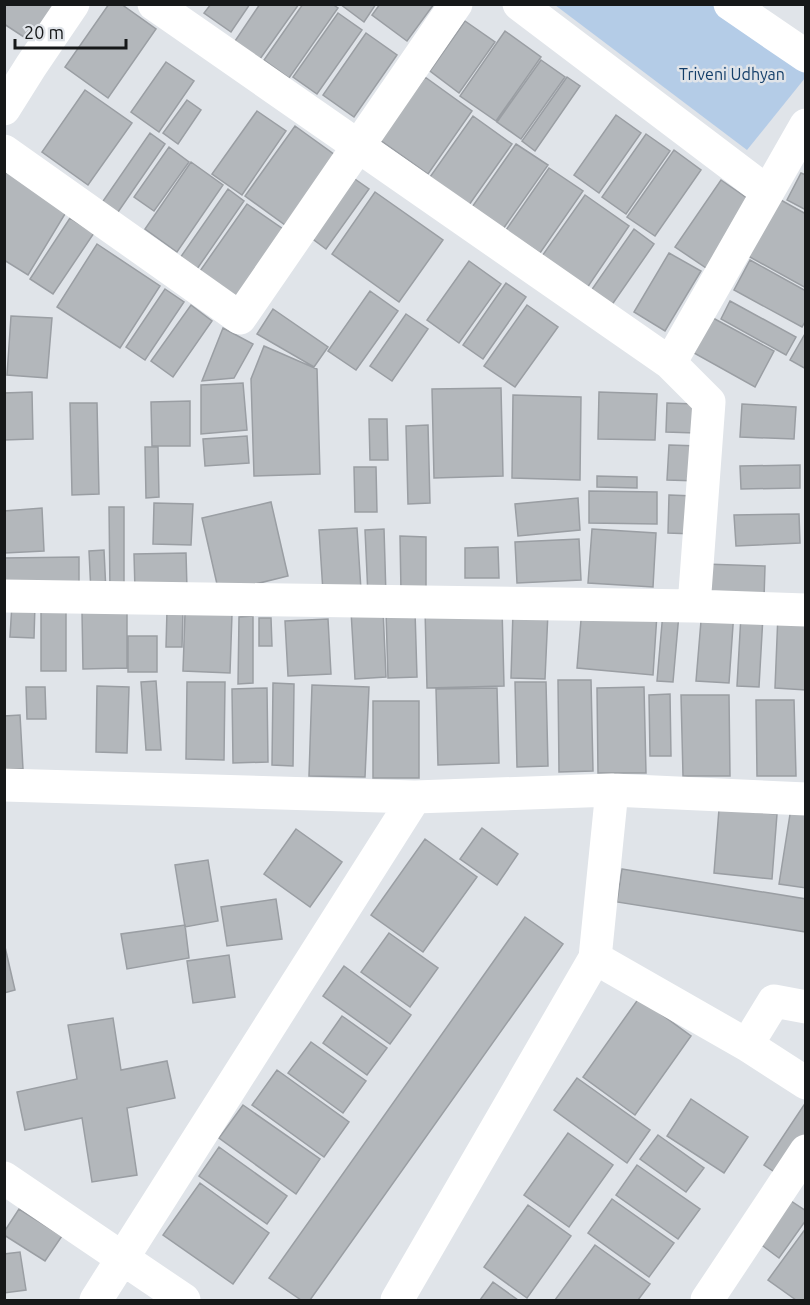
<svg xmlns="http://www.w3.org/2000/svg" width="810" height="1305" font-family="Ubuntu,sans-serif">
<rect width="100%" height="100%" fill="#e0e4e9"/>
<path fill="#b4cce7" d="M555 5H722L805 63V78L747 150Z"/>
<path fill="#b3b7bb" stroke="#9a9ea3" stroke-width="1.5" d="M4 4H58L33 43 4 24Z
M109 4H121L156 29 108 98 65 67Z
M211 4H250L231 32 204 13Z
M260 4H299L260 59 235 41Z
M303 4H332L338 8 289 78 264 60Z
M340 4H376L364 22Z
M380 4H434L407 41 372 15Z
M338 13 362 30 317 94 293 77Z
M465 21 495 42 459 93 430 71Z
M505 31 541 57 496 121 460 96Z
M366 33 397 55 354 117 323 95Z
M541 60 565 77 521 139 497 122Z
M166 62 194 81 159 132 131 112Z
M425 77 472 111 428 174 380 140Z
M567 77 580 86 535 151 522 141Z
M85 90 132 123 88 185 42 152Z
M187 100 201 110 178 144 163 133Z
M257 111 286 131 242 195 212 174Z
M616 115 641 133 599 193 574 175Z
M473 116 512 144 469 205 430 177Z
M295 126 335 155 285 225 245 196Z
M150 133 165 144 116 215 101 204Z
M646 134 670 151 626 214 602 197Z
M516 144 548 165 501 232 470 210Z
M169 147 189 162 154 211 134 197Z
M674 150 701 170 655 236 627 217Z
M191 162 223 185 177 252 145 229Z
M549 168 583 191 540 253 506 230Z
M7 171 68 209 28 275 4 260V176Z
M801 173 806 175V210L787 200Z
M352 177 369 189 326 249 310 237Z
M721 180 754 203 709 270 675 247Z
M228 189 244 201 197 269 180 258Z
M375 192 443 240 399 302 332 254Z
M585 195 629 226 585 291 540 259Z
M779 199 806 214V288L748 256Z
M247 204 286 231 239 298 200 271Z
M70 218 94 233 53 294 30 279Z
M634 229 654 244 609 309 588 295Z
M97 244 160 286 120 348 57 307Z
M669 253 701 271 665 331 634 312Z
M750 260 806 291V320L802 327 734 290Z
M469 261 501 284 459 343 427 320Z
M506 283 526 297 483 359 463 345Z
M165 289 184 302 145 360 126 347Z
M370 291 398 311 356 370 328 351Z
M730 301 796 337 786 355 721 319Z
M191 305 212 321 173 377 151 361Z
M527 305 558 327 515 387 484 366Z
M273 309 328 347 314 367 257 334Z
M406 314 428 329 392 381 370 366Z
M11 316 52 318 47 378 7 375Z
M713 318 774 351 755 387 694 353Z
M223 328 253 344 234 378 202 381Z
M806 332V369L790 360Z
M264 346 317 369 320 474 254 476 251 379Z
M243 383 247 430 201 434V385Z
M501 388 503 476 434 478 432 389Z
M32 392 33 439 4 440V393Z
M599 392 657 394 655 440 598 439Z
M513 395 581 397 580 480 512 478Z
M190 401V446H152L151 402Z
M70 403H97L99 494 72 495Z
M667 403 696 404 695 433 666 432Z
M742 404 796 407 794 439 740 437Z
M369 419H387L388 460H370Z
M428 425 430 503 408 504 406 426Z
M247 436 249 463 205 466 203 439Z
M669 445 700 446 699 481 667 480Z
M145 447H158L159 497 146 498Z
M800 465V488L741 489 740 466Z
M354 467H376L377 512H355Z
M597 476 637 477V488L597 487Z
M589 491 657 492V524L589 523Z
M669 495 695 496 694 534 668 533Z
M578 498 580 530 518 536 515 504Z
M271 502 288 576 219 593 202 518Z
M154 503 193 504 191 545 153 544Z
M109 507H124V591H110Z
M42 508 44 551 5 553 4 511Z
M799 514 800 543 736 546 734 515Z
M357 528 361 590 323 592 319 530Z
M384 529 386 596H368L365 530Z
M592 529 656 533 653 587 588 583Z
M400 536 426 537V592H401Z
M579 539 581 580 517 583 515 542Z
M498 547 499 578H465V548Z
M104 550 106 592 91 593 89 551Z
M186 553 187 589 135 590 134 554Z
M79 557V589L4 590V558Z
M704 564 765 566 764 599 704 597Z
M12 603 35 604 34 638 10 637Z
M502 608 504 686 427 688 425 610Z
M582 608 657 614 653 675 577 668Z
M383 609 386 677 355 679 351 611Z
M702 609 734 611 729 683 696 681Z
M41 610H66V671H41Z
M167 610 183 611 182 647H166Z
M415 611 417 677 388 678 386 612Z
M513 611 548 612 545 679 511 678Z
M82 612H127V668L83 669Z
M663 612 679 614 673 682 657 681Z
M185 613 232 614 230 673 183 671Z
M778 614 806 615V690L775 688Z
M741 615 763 616 759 687 737 686Z
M253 616V683L238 684 239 617Z
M259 618H271L272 646H259Z
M328 619 331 674 288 676 285 621Z
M128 636H157V672H128Z
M558 680H591L593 771 559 772Z
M156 681 161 750H146L141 682Z
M187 682H225L224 760 186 759Z
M515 682H546L548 766 517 767Z
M273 683 294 684 293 766 272 765Z
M312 685 369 687 365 777 309 776Z
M97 686 129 687 127 753 96 752Z
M26 687H45L46 719H27Z
M644 687 646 773H598L597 688Z
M267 688 268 762 233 763 232 689Z
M497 688 499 763 438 765 436 689Z
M670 694 671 756H650L649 695Z
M681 695H729L730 776H683Z
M756 700H794L796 776H757Z
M373 701H419V778H373Z
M20 715 23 769H4V716Z
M791 808 806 810V888L779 884Z
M719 809 777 814 772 879 714 873Z
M482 828 518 854 497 885 460 859Z
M296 829 342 862 310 907 264 874Z
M425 839 477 877 423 952 371 915Z
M208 860 218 921 185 927 175 865Z
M622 869 806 899V932L617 902Z
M276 899 282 939 227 946 221 907Z
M525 917 563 944 310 1300H301L269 1278Z
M185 925 189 958 127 969 121 934Z
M389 933 438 968 410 1007 361 972Z
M5 947 15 990 4 993V947Z
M229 955 235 997 193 1003 187 961Z
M344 966 411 1015 390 1044 323 996Z
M639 998 691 1036 635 1115 583 1077Z
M342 1016 387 1048 367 1075 323 1043Z
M113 1018 121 1070 167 1061 175 1098 127 1108 137 1175 92 1182 82 1118 25 1130 17 1092 77 1079 68 1025Z
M311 1042 366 1081 343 1113 288 1073Z
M277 1070 349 1122 324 1157 252 1105Z
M577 1078 650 1130 627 1163 554 1110Z
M691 1099 748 1137 724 1173 667 1136Z
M806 1102V1136L779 1175 764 1165Z
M243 1105 320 1159 296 1194 219 1138Z
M568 1133 613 1165 569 1227 524 1195Z
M658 1135 704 1168 686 1192 640 1159Z
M219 1147 287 1196 267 1224 199 1176Z
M637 1165 700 1209 678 1239 616 1195Z
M200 1183 269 1233 233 1284 163 1235Z
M782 1195 806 1211V1220L779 1258 752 1238Z
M612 1199 674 1243 649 1277 588 1233Z
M528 1205 571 1236 527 1298 484 1267Z
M19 1209 62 1236 45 1261 4 1235V1232Z
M806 1228V1300H796L768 1280Z
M595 1245 650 1284 638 1300H555Z
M20 1252 26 1290 4 1293V1254Z
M493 1282 518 1300H480Z"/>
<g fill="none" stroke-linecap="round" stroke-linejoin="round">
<path stroke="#fff" stroke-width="33" d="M154 4 670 363 709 402 694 606
M519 4 766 191
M730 4 806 56
M4 109 31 66 73 4
M4 151 240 318 456 4
M670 363 806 125
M4 596 694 606 806 610
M4 785 415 797 612 790 806 799
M595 958 747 1045 806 1083
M747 1045 774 1001 806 1007
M4 1178 184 1300
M96 1300 415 797
M397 1300 595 958 612 790
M707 1300 806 1151"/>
</g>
<g text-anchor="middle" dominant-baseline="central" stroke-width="5" stroke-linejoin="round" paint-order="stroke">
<g font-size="16" fill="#133e69" stroke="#e0e4e9">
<text x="732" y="74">Triveni Udhyan</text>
</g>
</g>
<rect width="810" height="1305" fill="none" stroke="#161819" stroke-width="12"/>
<path d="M15 39v9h111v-9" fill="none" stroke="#161819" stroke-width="3"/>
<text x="24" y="39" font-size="18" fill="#161819" stroke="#e0e4e9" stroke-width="4.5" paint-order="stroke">20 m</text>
</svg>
